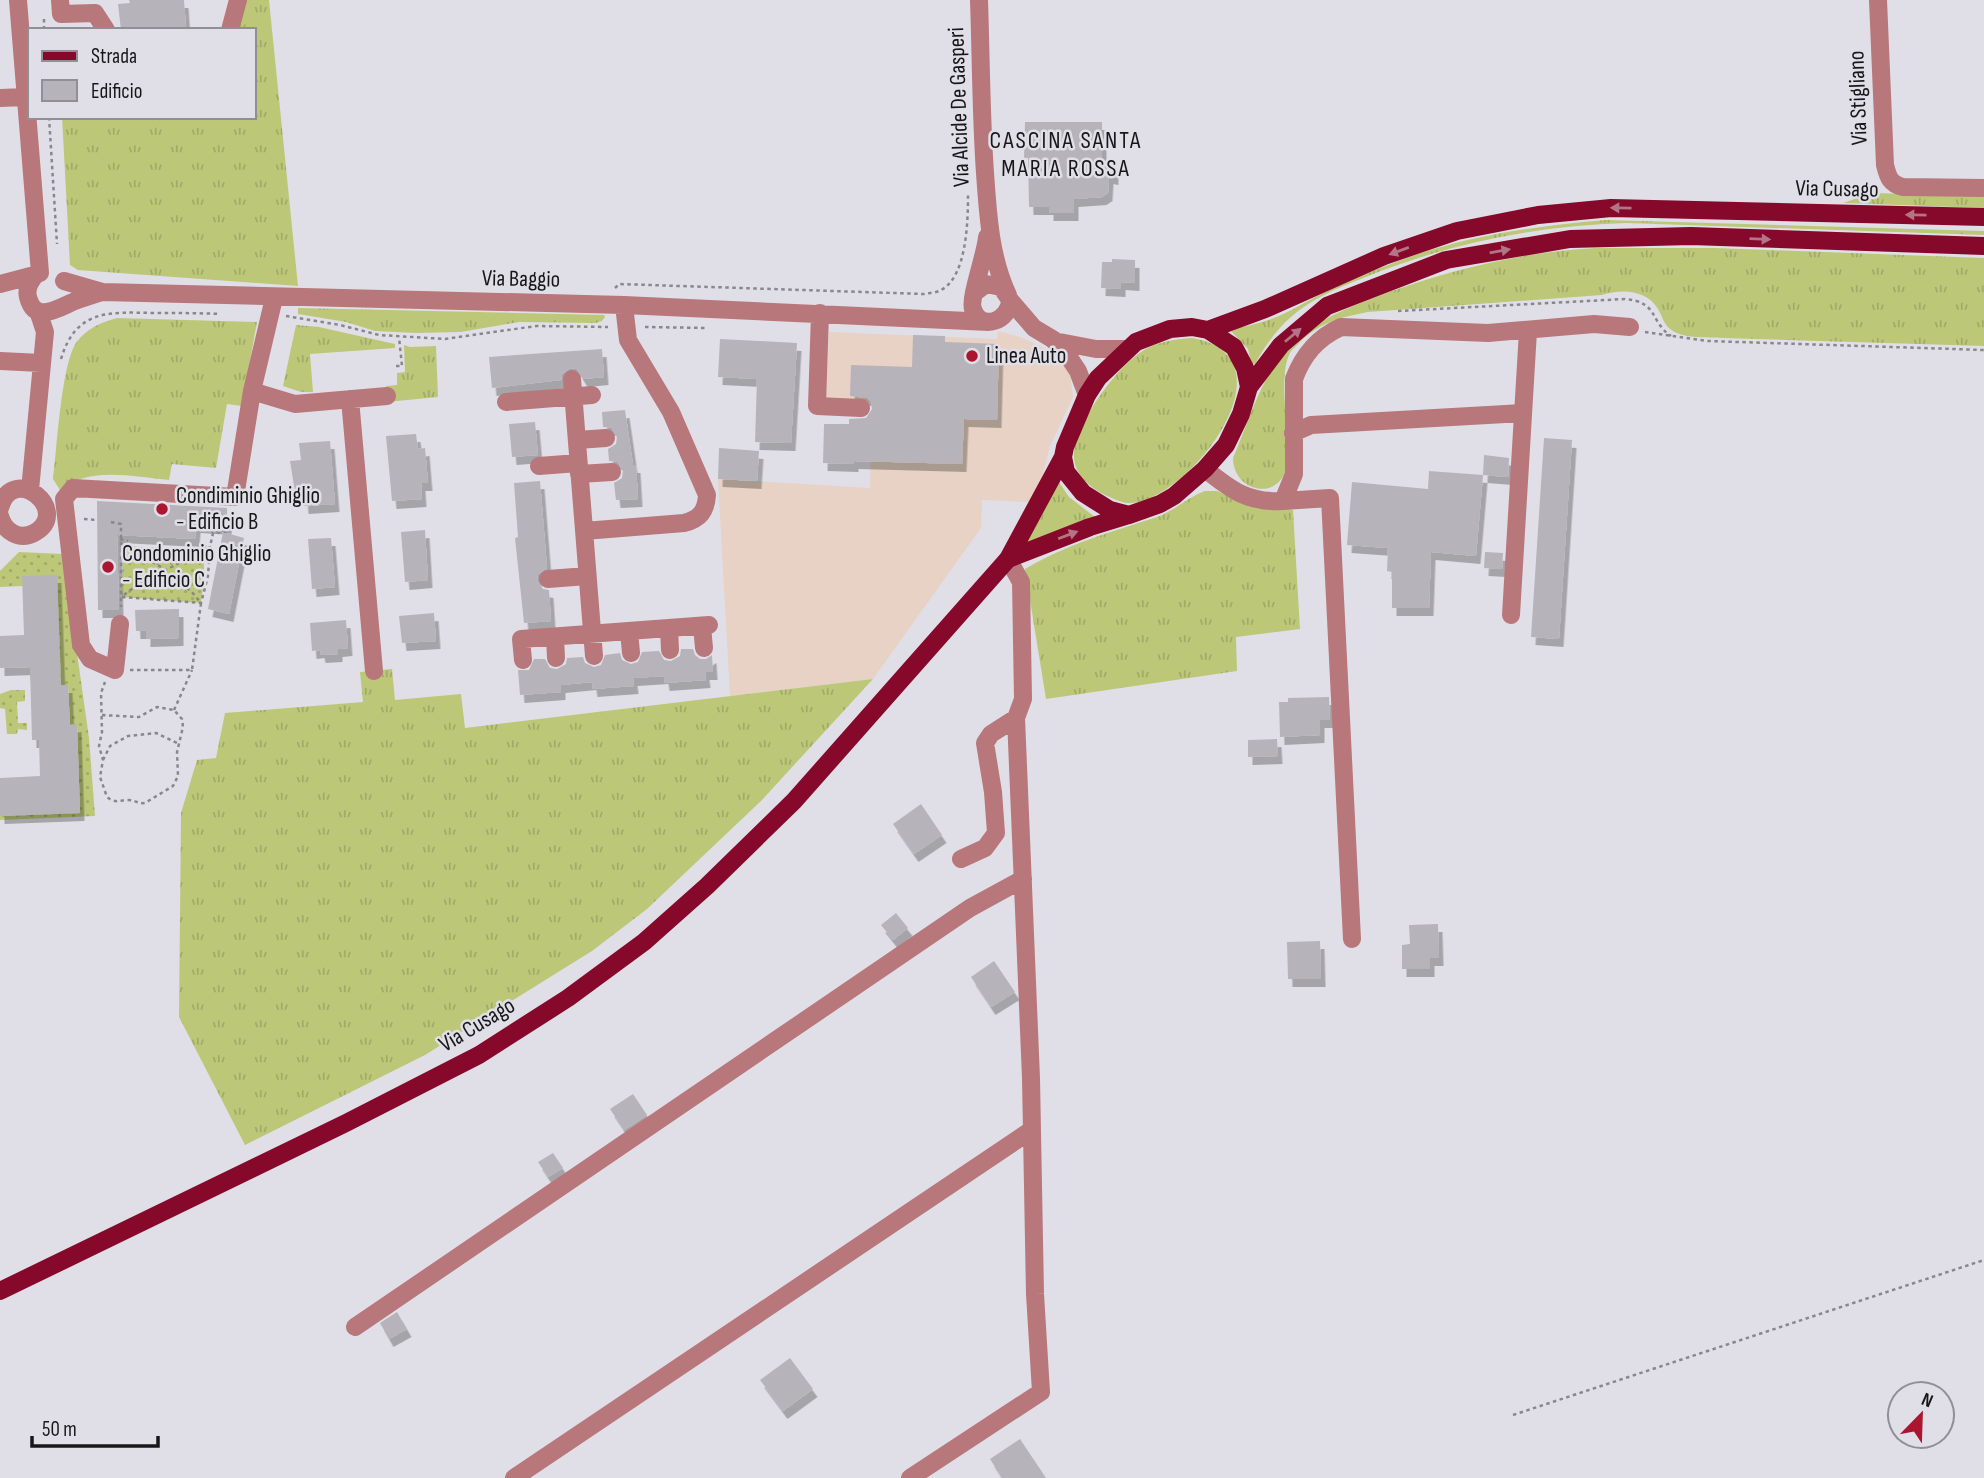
<svg xmlns="http://www.w3.org/2000/svg" width="1984" height="1478" font-family="'Sofia Sans Condensed',sans-serif">
<defs>
<pattern id="grass-tufts" width="24" height="20" patternUnits="userSpaceOnUse" patternTransform="scale(1.75)"><rect width="24" height="20" fill="#bcc878"/><path d="M3 7l-1-3M5 7V3M7 7l1-3M15 17l-1-3M17 17v-4M19 17l1-3" fill="none" stroke="#a1ab67"/></pattern>
<pattern id="garden-dots" width="8" height="8" patternUnits="userSpaceOnUse" patternTransform="scale(1.75)"><rect width="8" height="8" fill="#bcc878"/><path d="M2 2h.1M6 6h.1" fill="none" stroke="#a1ab67" stroke-width="1.8" stroke-linecap="round"/></pattern>
<filter id="shadow"><feDropShadow dx="4.5" dy="8" stdDeviation="0" flood-color="#0004"/></filter>
</defs>
<rect width="100%" height="100%" fill="#e0dfe7"/>
<path fill="#e7d2c5" d="M998 331 1023 338 1044 348 1056 356 1070 373 1073 397 1050 446 1040 486 1028 502 982 500 981 528 873 679 730 696 718 479 870 488 872 402 826 399 829 332 997 339Z"/>
<path fill="url(#grass-tufts)" d="M246 0H269L298 286 78 270 70 265 62 117H254V30H238Z
M1872 193 1984 196V208L1843 203Z
M1606 220 1984 231V235L1626 223C1536 226 1449 243 1366 277 1340 287 1312 298 1291 317 1277 329 1264 347 1255 364L1251 363 1248 349 1231 331 1232 328C1277 323 1294 307 1331 289 1352 279 1374 270 1396 262 1463 236 1535 226 1606 220Z
M1596 248H1715L1984 258V346L1723 338C1707 337 1686 339 1673 331 1663 325 1663 317 1658 309 1646 289 1621 289 1602 295L1368 312C1342 317 1321 322 1301 341 1298 345 1292 349 1290 353 1280 371 1286 412 1287 433 1287 444 1290 459 1286 470 1275 502 1233 490 1233 458 1249 421 1262 373 1291 344 1317 319 1350 307 1384 294 1453 269 1522 252 1596 248Z
M298 308 604 315 605 317 602 321 596 323 519 322 461 332 416 333 375 331 346 322 298 314Z
M117 318 257 322 242 406 227 404 216 468 172 464 169 480C134 477 89 466 60 490L53 479C57 449 61 366 76 343 86 329 101 322 117 318Z
M296 325 319 327 395 344V348L310 354 313 392H301L283 386Z
M1192 338C1297 356 1193 497 1132 503 1124 504 1114 499 1107 496 1092 489 1074 475 1074 457 1073 426 1116 368 1141 352 1155 342 1175 339 1192 338Z
M404 345 410 347 436 346 438 397 387 402 386 386 397 385V373L405 372Z
M1059 482 1069 497 1095 517 1026 547 1028 538 1041 517Z
M1205 491H1217L1231 497 1293 510 1300 629 1236 637 1237 671 1046 699 1025 569C1067 544 1111 532 1157 517 1174 511 1188 497 1205 491Z
M392 669 395 700 461 694 465 728 873 679 761 801 647 909 592 951 425 1055 245 1145 179 1017 181 813 197 760 216 758 225 713 363 702 360 672Z"/>
<path fill="url(#garden-dots)" d="M123 546 204 550V579L201 603 122 597Z
M19 552 63 554 89 738 95 816 0 820V816L80 812 77 725H70L68 685 31 686 30 667 60 666 23 586 0 587V571Z
M11 690H25V701L17 702 18 723H27V730L18 729 17 734H7L5 709 0 708V694Z"/>
<path fill="#b7b3ba" filter="url(#shadow)" d="M129 0H184L186 29 121 30 118 4 130 3Z
M1025 122H1102V161H1114V177L1109 176 1108 193 1102 197 1074 199V213H1049V207H1029L1028 158H1024Z
M1112 259 1135 260V283L1121 282V289L1101 288 1102 262H1112Z
M913 335 945 336V342L999 344 997 420 964 419 962 464 854 461V464L823 463 824 424H849V419L866 418 872 409 871 402 867 398 850 396 851 365 912 367Z
M720 339 797 343 791 443 755 442 757 379 718 377Z
M602 349 604 377 583 379 577 369 570 368 562 374 561 380 492 388 489 357Z
M625 410 633 465H636L638 499 616 500 614 483 622 478 623 471 618 462 609 461 608 449 616 444 617 437 612 428 603 427 602 412Z
M535 422 538 455 512 457 509 424Z
M416 434 418 449 425 448 428 483H421L422 499 392 501 386 436Z
M1544 438 1572 440 1559 639 1531 637Z
M330 441 335 504 304 506 303 491 295 492 290 461 301 460 299 443Z
M719 448 759 451 757 481 718 479Z
M1484 455 1509 458 1508 477 1483 475Z
M1429 471 1483 475 1476 556 1431 552 1429 608H1392V572L1387 571 1388 548 1347 545 1352 482 1428 489Z
M540 481 547 568 538 574 537 581 543 589 549 590 551 621 524 623 515 538 518 537 514 483Z
M97 501 227 508V527L196 525 195 539 117 535 119 610H98Z
M425 530 428 580 405 582 401 532Z
M223 532 244 538 229 614 208 609Z
M331 538 335 587 312 589 308 539Z
M1485 552 1503 553 1502 569 1484 568Z
M57 575 61 685H68L70 725 77 724 80 813 0 816V778L40 776 39 740H32L30 667 0 668V636L24 635 22 576Z
M179 609V638L146 639V631H136L135 610Z
M434 613 436 641 402 643 399 616Z
M346 620 348 648 338 649V654L321 655 320 650 312 651 310 623Z
M681 649H693L695 655 700 659H706L712 655 713 672H705L706 680 665 683 664 676 633 678 634 686 593 689 592 682 561 685V692L520 695 518 670H529L534 659H545L550 668 557 669 566 664 567 658 583 657 585 663 594 667 601 665 605 655 620 653 622 660 631 664 638 662 642 652 659 651 664 660 671 661 680 656Z
M1329 697 1330 720H1320V735L1280 737 1279 702H1288V698Z
M1277 739 1278 756 1248 757V740Z
M921 804 942 835 914 854 893 824Z
M896 913 908 928 893 940 881 925Z
M1438 924 1439 958H1430V969H1402V945L1410 944 1409 925Z
M1320 941 1321 979H1288L1287 942Z
M994 961 1015 992 991 1007 971 977Z
M633 1094 647 1115 624 1130 610 1109Z
M553 1153 563 1168 548 1177 538 1162Z
M397 1312 407 1329 389 1339 380 1323Z
M790 1358 813 1389 783 1411 760 1380Z
M1020 1439 1046 1478H1002L990 1459Z"/>
<g fill="none" stroke-linecap="round" stroke-linejoin="round">
<path stroke="#87878c" stroke-width="2.5" stroke-dasharray="3.5 3.5" stroke-linecap="butt" d="M44 19V30
M49 117 57 244
M615 288 619 284 924 294C928 293 936 293 941 290 967 277 968 220 968 195
M1398 311 1625 299C1659 302 1649 321 1671 336
M286 316 340 325 379 335 445 339 536 326 608 327
M645 327 707 328
M1645 332 1708 341 1984 350
M61 359C76 309 109 312 153 313 176 313 198 313 220 314
M396 366H402L399 337
M84 519 96 520
M111 522 121 524V607
M120 539 128 541
M122 544 161 567
M164 571 210 547 213 533 231 531 234 514
M124 595 133 588 157 576
M122 597 201 603 208 576 210 547 202 546
M130 670H192L201 603 191 591 167 574
M174 710 192 670
M102 715 139 717 157 707 174 710 182 719 183 727 177 752 178 776 173 786 145 803C138 804 135 800 128 800 119 800 116 804 107 797L100 777 103 760 99 746 102 732 101 693 105 682
M103 760 110 746 128 736 156 733 179 744
M1513 1415 1984 1260"/>
<path stroke="#b8777b" stroke-width="18" d="M18 0 40 273
M60 0 61 14 95 13 106 30
M979 0C981 58 981 116 985 173 988 214 990 257 1008 295
M1878 0 1885 165C1888 177 1890 184 1903 187L1984 188
M230 30 238 0
M0 98 25 97
M34 277C29 283 26 289 28 297 35 325 60 307 75 301 84 297 93 295 102 292
M64 281 102 292 624 305 989 322
M0 284 38 274
M974 293 986 284 1001 287 1010 300C1010 321 980 332 973 309 969 299 986 253 987 237
M1010 300 1034 328 1054 340 1066 353 1078 371 1087 395
M820 313 817 406 861 408
M1054 341 1096 349H1127
M0 361 41 363
M572 379 594 656
M252 391 295 404 387 396
M350 399 374 671
M506 402 592 395
M1293 433 1311 425 1523 413
M577 440 606 438
M539 466 578 463
M1205 469C1231 490 1248 503 1283 501L1294 474V379C1303 355 1317 338 1341 327L1488 333 1594 324 1630 327
M579 474 612 472
M30 490 45 332 38 311
M1283 501 1330 498 1352 939
M0 508C13 461 73 512 34 533 19 541 4 531 0 516
M584 531 684 523C700 519 706 511 707 495L671 412 628 340 624 305
M548 579 587 576
M1511 615 1528 331
M120 624 115 670 90 659 81 645 64 499 73 488 235 497 252 391 274 298
M702 626 704 648
M669 628 670 650
M629 631 631 653
M555 637 556 658
M523 660 521 639 709 625
M961 859 985 848 996 833 993 792 985 743 991 734 1016 718
M355 1327 970 908 1023 879
M514 1478 1030 1131
M910 1478 1041 1392 1035 1294 1031 1078 1016 718 1023 699 1021 582 1008 559"/>
<path stroke="#86082a" stroke-width="18" d="M1208 330 1265 309 1384 256 1457 231 1538 215 1611 208 1984 217
M1249 387 1245 368 1234 347 1208 330 1192 327 1170 329 1136 342 1098 378 1087 395 1065 447 1063 457 1066 472 1083 493 1110 510 1129 515 1160 504 1174 496 1205 469 1226 445 1241 414 1249 387 1281 345 1327 306 1446 260 1570 239 1691 236 1984 246
M1008 559 1090 527 1129 515
M0 1291 346 1123 479 1055 568 998 644 942 707 886 794 801 1008 559 1063 457"/>
</g>
<defs><path id="oneway-solid" d="M-6-.8H1V-3.2L6.5 0L1 3.2V.8H-6Z" transform="scale(1.75)"/></defs>
<g fill="#b37488">
<use href="#oneway-solid" transform="translate(1621 208) rotate(-179)"/>
<use href="#oneway-solid" transform="translate(1916 215) rotate(-179)"/>
<use href="#oneway-solid" transform="translate(1760 239) rotate(2)"/>
<use href="#oneway-solid" transform="translate(1399 251) rotate(160)"/>
<use href="#oneway-solid" transform="translate(1500 251) rotate(-10)"/>
<use href="#oneway-solid" transform="translate(1293 335) rotate(-40)"/>
<use href="#oneway-solid" transform="translate(1068 535) rotate(-21)"/>
</g>
<g fill="#ab152f" stroke="#e0dfe7" stroke-width="2.5">
<circle cx="972" cy="356" r="7"/>
<circle cx="162" cy="509" r="7"/>
<circle cx="108" cy="567" r="7"/>
</g>
<g text-anchor="middle" dominant-baseline="central" stroke-width="5" stroke-linejoin="round" paint-order="stroke">
<g font-size="23" fill="#171719" stroke="#e0dfe7">
<text transform="translate(1858 98) rotate(-92)">Via Stigliano</text>
<text transform="translate(959 107) rotate(-92)">Via Alcide De Gasperi</text>
<text transform="translate(1837 189) rotate(1)">Via Cusago</text>
<text transform="translate(521 279) rotate(1)">Via Baggio</text>
<text transform="translate(477 1025) rotate(-31)">Via Cusago</text>
</g>
<g font-size="23" fill="#171719" stroke="#e0dfe7" text-anchor="start">
<text x="986" y="356">Linea Auto</text>
<text x="176" y="496">Condiminio Ghiglio<tspan x="176" dy="26">- Edificio B</tspan></text>
<text x="122" y="554">Condominio Ghiglio<tspan x="122" dy="26">- Edificio C</tspan></text>
</g>
<g font-size="24" letter-spacing="2" fill="#171719" stroke="#e0dfe7">
<text x="1066" y="140">CASCINA SANTA<tspan x="1066" dy="28">MARIA ROSSA</tspan></text>
</g>
</g>
<rect x="28" y="28" width="228" height="91" fill="#e0dfe7" stroke="#908f95" stroke-width="2"/>
<rect x="42" y="51" width="35" height="10" fill="#86082a" stroke="#908f95" stroke-width="2"/>
<text x="91" y="63" font-size="21" fill="#171719">Strada</text>
<rect x="42" y="80" width="35" height="21" fill="#b7b3ba" stroke="#908f95" stroke-width="2"/>
<text x="91" y="98" font-size="21" fill="#171719">Edificio</text>
<g transform="translate(1921 1415) rotate(23)"><circle r="33" fill="#e0dfe7" stroke="#908f95" stroke-width="2"/>
<path d="M0-5L12 26L0 18L-12 26Z" fill="#ab152f"/>
<text y="-10" font-size="19" font-weight="bold" text-anchor="middle" fill="#171719">N</text>
</g>
<path d="M32 1436v10h126v-10" fill="none" stroke="#171719" stroke-width="3.5"/>
<text x="42" y="1436" font-size="21" fill="#171719" stroke="#e0dfe7" stroke-width="5" paint-order="stroke">50 m</text>
</svg>
